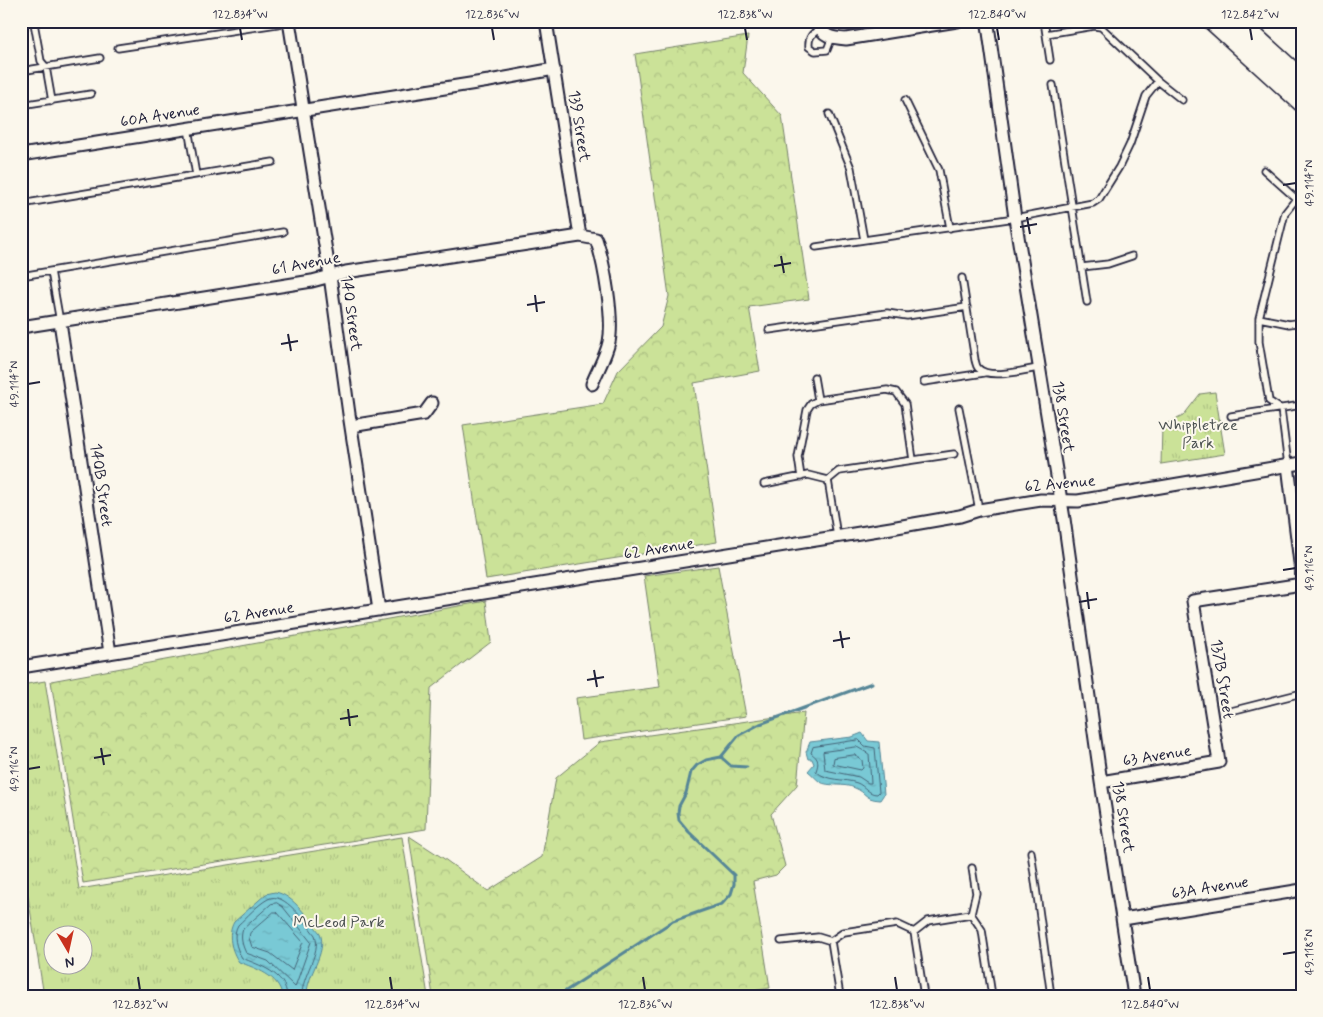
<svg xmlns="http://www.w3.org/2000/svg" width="1323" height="1017" font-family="Mynerve,sans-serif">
<defs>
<pattern id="forest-crowns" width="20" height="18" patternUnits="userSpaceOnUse" patternTransform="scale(1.25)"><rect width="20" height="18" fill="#cbe298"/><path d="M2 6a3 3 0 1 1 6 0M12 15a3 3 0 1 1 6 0" fill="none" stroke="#aec284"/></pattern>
<pattern id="park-tufts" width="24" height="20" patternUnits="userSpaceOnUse" patternTransform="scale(1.25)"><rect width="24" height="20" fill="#cbe298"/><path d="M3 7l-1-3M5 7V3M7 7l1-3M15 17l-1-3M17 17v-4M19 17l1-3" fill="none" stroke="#aec284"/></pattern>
<pattern id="water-ripples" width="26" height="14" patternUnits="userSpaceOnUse" patternTransform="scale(1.25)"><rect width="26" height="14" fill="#79c9d5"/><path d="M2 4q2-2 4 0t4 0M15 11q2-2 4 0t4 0" fill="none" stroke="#68acb8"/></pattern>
</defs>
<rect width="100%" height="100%" fill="#fbf7ec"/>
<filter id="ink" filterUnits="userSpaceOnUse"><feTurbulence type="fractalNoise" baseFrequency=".02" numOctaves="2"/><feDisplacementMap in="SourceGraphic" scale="10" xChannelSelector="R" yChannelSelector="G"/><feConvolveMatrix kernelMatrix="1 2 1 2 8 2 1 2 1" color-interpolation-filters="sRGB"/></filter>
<g filter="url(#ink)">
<path fill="url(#forest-crowns)" stroke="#76826a" d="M748 36 743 73 782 116 809 299 749 307 760 371 694 383 717 542 486 579 463 425 603 404 618 371 661 327 669 296 635 54Z
M718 566 746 716 581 740 576 698 660 687 644 576Z
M486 601 491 642 431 688 426 829 83 883 51 681Z
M804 713 797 785 771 814 785 866 776 875 753 881 770 988 723 996H433L409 836 443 858 488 891 542 857 556 778 600 742Z"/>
<path fill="url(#park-tufts)" stroke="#76826a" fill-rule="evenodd" d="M1215 392 1225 454 1161 464 1162 426 1183 416 1200 394Z
M45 681 79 889 402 837 428 996H44L21 853V685ZM52 934H82V964H52Z"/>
<path fill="url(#water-ripples)" stroke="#568697" d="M862 733 868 741 879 742 884 794 880 800C864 799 867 793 855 788 844 783 829 787 820 782 816 779 812 774 808 771L814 764 812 759H808L806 752 810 742 852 737Z
M275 892C294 895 308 919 320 933 328 954 306 974 307 996H282C280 976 255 968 239 962 231 951 227 934 234 922L266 894Z"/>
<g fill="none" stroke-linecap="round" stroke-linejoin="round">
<path stroke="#456579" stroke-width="1" d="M859 740 865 746 875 748 879 792 877 794C868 794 865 786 857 783 843 778 827 782 816 771 819 762 819 759 811 753L813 747Z
M857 747 869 754 871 783H868L859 777 825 770 823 752Z
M855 755 862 760 863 768 861 770 833 764 834 758Z
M277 903 283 907 311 942 295 987 268 961 246 953C242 945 240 937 243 929L271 904Z
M274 912H277L303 942 292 970 270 953 252 947 249 938 250 933Z
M287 996C286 973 259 965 242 958 236 948 232 935 238 925 247 917 257 905 268 899 284 890 306 924 315 935 322 953 301 976 302 996"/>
<path stroke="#568697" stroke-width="3" d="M721 757 731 766 747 767
M558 996 673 921 722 904 731 894 734 884V875L689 832 679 820 678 813 679 806 686 793 691 772 697 765 706 760 721 757 739 735 747 731 760 724 872 683"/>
<g stroke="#22223b" stroke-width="9">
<path id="lane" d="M1044 21 1050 60
M34 23 41 61 46 67 52 101
M819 29C812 34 808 37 809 47L815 51 827 50 832 37
M1046 34 1094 26 1101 27 1158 81 1182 100
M118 48 290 22
M21 71 100 58
M1053 85 1087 302
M905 100 939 170 950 228
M21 105 91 94
M829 114 851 168 864 240
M188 128 196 175
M1264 170 1302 204
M21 204 273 162
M816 247 1015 218 1093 203 1099 199 1119 167 1130 144 1146 96 1158 81
M1082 267 1108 264 1132 256
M51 271 60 322
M21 276 283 232
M962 278 975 360C976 363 976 366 978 368 988 380 1025 370 1038 368
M1259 318 1289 324 1302 322
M769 330 887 313 907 316 967 307
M814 377 818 400
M924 382 984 373
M959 408 979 510
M1231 416 1302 405
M1288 465 1281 409 1269 401 1259 342V318L1285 213 1296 199
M801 477 798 457 807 410 811 404 818 400 887 390 896 392 905 404 913 460
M764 484 808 475 828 480
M837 536 828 480 839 471 954 454
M1231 711 1302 693
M1031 852 1051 996
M972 868 976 893 971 914 982 930 992 996
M914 932 924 996
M781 941 818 937 831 941 844 932 897 924 914 932 928 921 971 914
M831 941 840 996"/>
</g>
<g stroke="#22223b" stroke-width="15">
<path id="street" d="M289 21 330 276 349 414 379 610
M546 21 580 236
M817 21C822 37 832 38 846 39L957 21
M985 21 988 25 1015 218 1064 519 1101 782 1134 996
M21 155 489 81 554 69
M60 322 110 653
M21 327 312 281 346 272 580 236 596 239C604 262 614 318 609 342 606 356 597 371 592 384
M351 426 424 414 432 403
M1288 465 1302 579
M21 667 891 528 960 516 979 510 1041 500 1078 501 1302 463
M1101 782 1219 762 1193 601 1302 584
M1123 919 1302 890"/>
</g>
<g stroke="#22223b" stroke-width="22">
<path id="primary" d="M1213 21 1302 102
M1237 21 1302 80"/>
</g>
<use href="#lane" stroke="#fbf7ec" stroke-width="5.5"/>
<use href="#street" stroke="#fbf7ec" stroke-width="11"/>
<use href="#primary" stroke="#fbf7ec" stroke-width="19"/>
</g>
</g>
<path fill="none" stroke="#22223b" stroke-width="2" d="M240 28 242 40M492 28 494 40M745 28 747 40M997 28 999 40M1250 28 1252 40M1283 185 1296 183M1027 217 1030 234M1020 227 1037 224M781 256 784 273M774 266 791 263M535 295 537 312M527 305 545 302M288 334 291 351M281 344 298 341M28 384 40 382M1283 570 1296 568M1087 592 1089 609M1079 602 1097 599M840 631 843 648M833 641 850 638M594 670 597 687M587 680 604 677M348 709 350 726M340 719 358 716M101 748 104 765M94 758 111 755M28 769 40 767M1283 954 1296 952M138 977 140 990M390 977 392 990M643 977 645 990M895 977 897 990M1148 977 1150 990"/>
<g text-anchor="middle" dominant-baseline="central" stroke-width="4" stroke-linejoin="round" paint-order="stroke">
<g font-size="16" fill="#22223b" stroke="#fbf7ec">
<text transform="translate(160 116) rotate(-9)">60A Avenue</text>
<text transform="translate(579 126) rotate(81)">139 Street</text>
<text transform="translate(306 264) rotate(-11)">61 Avenue</text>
<text transform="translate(351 313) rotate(82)">140 Street</text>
<text transform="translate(1063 417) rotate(81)">138 Street</text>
<text transform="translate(1060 484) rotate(-5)">62 Avenue</text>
<text transform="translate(101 485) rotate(82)">140B Street</text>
<text transform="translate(659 549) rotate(-9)">62 Avenue</text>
<text transform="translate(259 613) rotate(-9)">62 Avenue</text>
<text transform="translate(1222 679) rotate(81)">137B Street</text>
<text transform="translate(1157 756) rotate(-9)">63 Avenue</text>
<text transform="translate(1123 817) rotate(81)">138 Street</text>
<text transform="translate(1210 888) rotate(-9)">63A Avenue</text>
</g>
<g font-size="16" fill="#4c5252" stroke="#fbf7ec">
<text x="1198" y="425">Whippletree<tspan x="1198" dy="18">Park</tspan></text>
<text x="339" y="922">McLeod Park</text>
</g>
</g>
<rect width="1323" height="1017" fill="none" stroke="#fbf7ec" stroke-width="55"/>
<g transform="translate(68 950) rotate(171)"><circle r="24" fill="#fbf7ec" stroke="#a4a2a5"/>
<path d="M0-4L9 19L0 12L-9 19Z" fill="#c8321e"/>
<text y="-8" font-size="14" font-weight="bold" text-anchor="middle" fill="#22223b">N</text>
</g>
<rect x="28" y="28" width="1268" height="962" fill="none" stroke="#22223b" stroke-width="2"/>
<g font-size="12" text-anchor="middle" fill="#22223b">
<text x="240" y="18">122.834°W</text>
<text x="492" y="18">122.836°W</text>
<text x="745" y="18">122.838°W</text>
<text x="997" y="18">122.840°W</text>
<text x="1250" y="18">122.842°W</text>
<text transform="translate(1309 183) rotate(-90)" y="4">49.114°N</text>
<text transform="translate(14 384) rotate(-90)" y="4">49.114°N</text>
<text transform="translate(1309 568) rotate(-90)" y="4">49.116°N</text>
<text transform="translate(14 769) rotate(-90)" y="4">49.116°N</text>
<text transform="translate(1309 952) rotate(-90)" y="4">49.118°N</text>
<text x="140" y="1008">122.832°W</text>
<text x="392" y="1008">122.834°W</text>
<text x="645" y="1008">122.836°W</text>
<text x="897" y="1008">122.838°W</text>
<text x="1150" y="1008">122.840°W</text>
</g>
</svg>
